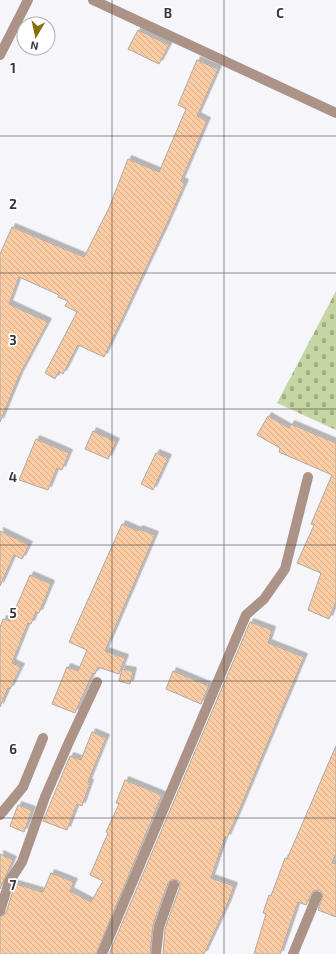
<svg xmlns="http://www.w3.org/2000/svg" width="336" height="954" font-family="'Exo 2',sans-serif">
<defs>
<pattern id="cemetery-stones" width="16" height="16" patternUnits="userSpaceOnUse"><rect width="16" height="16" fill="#c5d5a3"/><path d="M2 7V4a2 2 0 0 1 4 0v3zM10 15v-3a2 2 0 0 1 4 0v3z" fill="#a1ae86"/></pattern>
<pattern id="building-back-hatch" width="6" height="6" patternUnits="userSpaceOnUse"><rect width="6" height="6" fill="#fbcba3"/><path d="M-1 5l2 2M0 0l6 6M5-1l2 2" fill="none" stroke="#d8af8d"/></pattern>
<filter id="shadow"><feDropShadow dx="3.5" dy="-3.5" stdDeviation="0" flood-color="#0004"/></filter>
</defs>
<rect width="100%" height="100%" fill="#f6f6fa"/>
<path fill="url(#cemetery-stones)" d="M336 291V430L277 403Z"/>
<path fill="url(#building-back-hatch)" stroke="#adaaa7" filter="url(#shadow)" d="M138 30 169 45 159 64 128 49Z
M197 60 218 69 197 116 207 121 181 181 185 183 165 228 104 357 78 345 63 374 59 371 55 379 45 373 77 312 65 306 68 301 58 297 59 295 19 277 9 304 48 322 19 376 0 422V254L12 227 84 257 109 208 128 159 159 172 186 109 178 105Z
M268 416 289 428 291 424 336 443V602L329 619 308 610 321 573 297 563 314 525 311 524 332 475 279 452 280 448 257 435Z
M93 431 116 442 108 459 85 449Z
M36 439 69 453 62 470 57 468 48 490 19 480Z
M156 453 168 458 153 490 141 484Z
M122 524 138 531 139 529 155 535 105 651 125 658 119 674 98 667 95 674 93 673 75 713 52 704 67 667 78 671 87 650 69 642Z
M0 531 29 545 22 559 14 555 0 586Z
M30 575 51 584 39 613 36 612 31 624 28 623 12 663 21 667 10 689 8 688 0 707V627L3 619 10 621Z
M250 622 272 630 268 643 304 657 239 811 227 838 225 837 211 878 234 886 227 905 204 954H163L165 928 180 887 179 881 172 879 168 883 153 925 150 954H109Z
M122 669 133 671 130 684 119 681Z
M173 671 209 686 201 704 166 689Z
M92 732 106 738 88 782 90 783 82 806 77 804 67 830 43 821 70 756 81 760Z
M336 746V854L332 863 336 864V917L318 910 323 895 319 890 313 891 306 905 298 902 280 954H254L266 914 263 913 269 895 271 896 285 858 287 859Z
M125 780 162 795 96 954H0V917L6 913 15 884 43 892 51 873 74 882 70 891 91 902 103 881 90 875 108 833 106 832 119 804 116 803Z
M18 805 32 810 24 832 10 826Z
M0 854 13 860 0 889Z"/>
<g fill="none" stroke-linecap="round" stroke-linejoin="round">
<path stroke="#ac9387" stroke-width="10" d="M93 0 336 113
M0 55 28 0
M0 815 23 787 43 738
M0 911 9 882 22 862 45 797 69 742 97 682
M102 954 246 615 264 599 285 569 308 477
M156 954 159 927 174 885
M293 954 317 896"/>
</g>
<path fill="none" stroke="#39393a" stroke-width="1" stroke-opacity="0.55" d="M112 0V954M224 0V954M0 136H336M0 273H336M0 409H336M0 545H336M0 681H336M0 818H336"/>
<g font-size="13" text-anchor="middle" font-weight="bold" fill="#39393a" stroke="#fff" stroke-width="3.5" stroke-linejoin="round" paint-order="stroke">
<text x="168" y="18">B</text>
<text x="280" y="18">C</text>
<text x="13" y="73">1</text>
<text x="13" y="209">2</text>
<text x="13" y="345">3</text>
<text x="13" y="482">4</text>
<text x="13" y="618">5</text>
<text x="13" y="754">6</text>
<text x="13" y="890">7</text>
</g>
<g transform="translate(36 36) rotate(189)"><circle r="19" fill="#ffffff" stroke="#b0b0b0"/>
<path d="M0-3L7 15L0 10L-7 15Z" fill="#876f0f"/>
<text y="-6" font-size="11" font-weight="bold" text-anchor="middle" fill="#39393a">N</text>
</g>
</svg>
